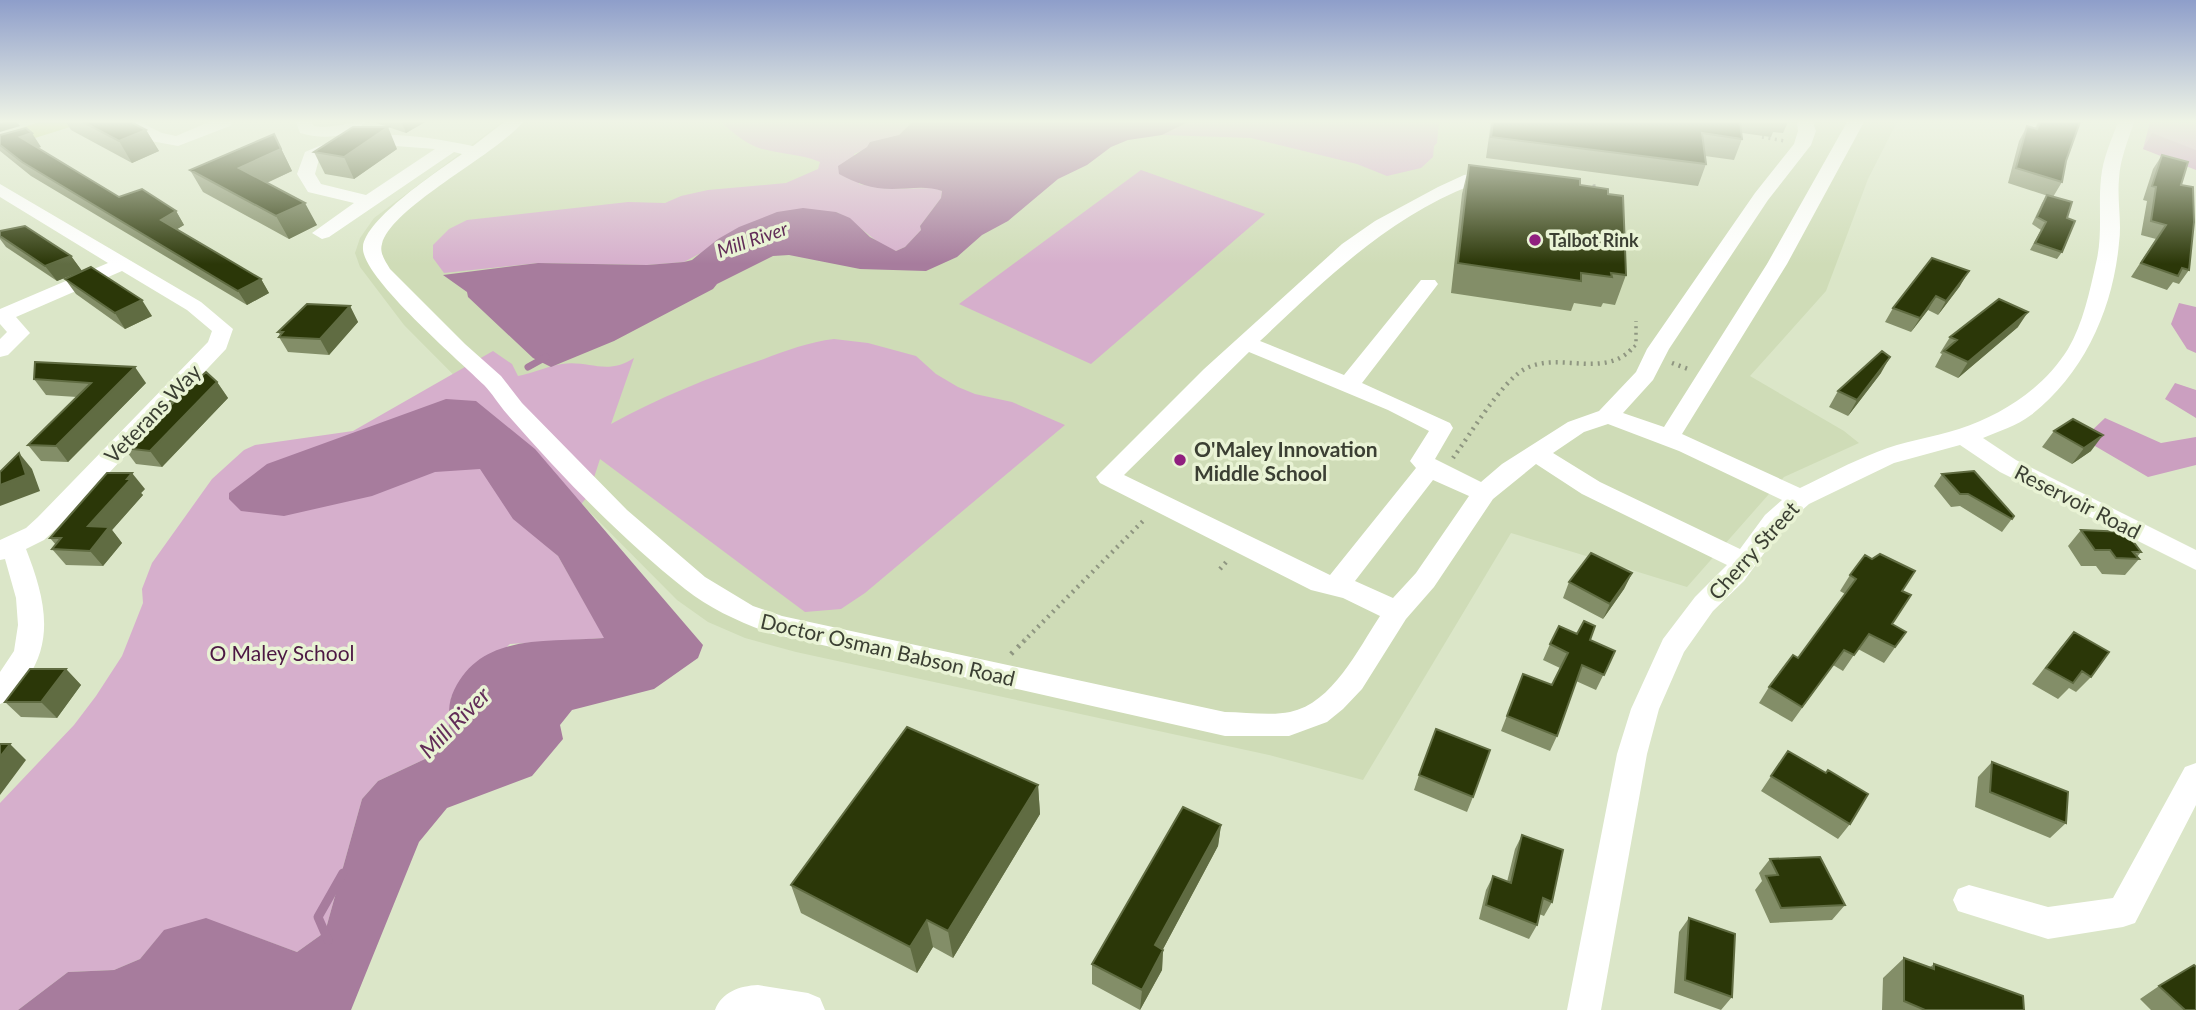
<svg xmlns="http://www.w3.org/2000/svg" width="2196" height="1010" font-family="Lato,sans-serif">
<rect width="100%" height="100%" fill="#dbe6c8"/>
<path fill="#cfdcb7" d="M502 122H1897L1868 179 1826 291 1750 376 1844 431 1859 443 1784 477 1687 587 1511 533 1363 780 1269 755 796 652 745 638 708 622 677 600 404 325 360 267 355 253 360 238 374 218Z"/>
<path fill="#d6afcc" d="M721 122H912L899 135 854 154 859 184 888 189 934 188 942 191 941 198 920 226 921 230 905 247 896 251C872 243 859 222 836 212L718 239 712 247 684 262 647 265 538 263 444 273 433 258V245L449 229 467 220 628 202 665 203 681 196 708 190 786 183 818 169 820 162C800 154 779 154 759 148 746 144 731 131 721 122Z
M1189 122H1439L1437 143 1434 146 1433 157 1421 168 1387 176 1357 164 1251 138 1162 135Z
M2150 122H2196V165L2143 149Z
M1141 170 1265 214 1091 364 959 304Z
M834 339 868 343 916 356 936 374 958 387 975 394 1012 402 1065 425 865 593 841 609 805 612 600 459 588 496 552 539 549 548 558 556 605 638 510 644 451 697 449 738 425 759 378 781 362 799 325 932 297 952 229 927 161 934 140 959 114 970 68 972 18 1010H0V803L74 725 96 696 122 656 143 603 142 589 152 563 212 479 244 450 255 445 353 431 493 351 512 364 518 376C533 373 548 366 562 364 589 360 607 376 634 358L611 424C658 398 710 377 761 360 785 351 809 342 834 339Z"/>
<path fill="#cb9fc0" d="M2152 133 2196 150V170L2143 149Z
M2179 303 2196 307V353L2187 349 2171 324Z
M2175 383 2196 390V418L2165 399Z
M2105 418 2161 443 2196 437V465L2148 477 2083 439Z"/>
<path fill="#a77c9d" d="M912 122H1188L1162 135 1128 140 1111 147 1087 165 1058 179 1008 221 982 235 957 257 926 271 860 269 789 255 773 256 717 284 713 289 614 341 551 367 533 358 468 297 467 292 443 275 538 263 647 265 684 262 692 260 718 239 739 227 777 212 803 208 836 212 850 218 870 237 896 251 905 247 921 230 920 226 941 198 942 191C927 185 908 189 892 189 872 189 856 183 839 174L838 166 867 147 870 142 899 135Z
M446 399 476 401 535 449 703 645 698 658 654 689 572 710 560 725 563 739 532 776 447 808 419 842 351 1010H18L68 972 114 970 140 959 164 930 206 918 297 952 325 932 362 799 378 781 425 759 449 739C450 726 447 707 452 695 478 631 548 643 604 638L558 556 513 519 480 469 435 472 372 496 284 516 241 511 229 499V493L267 464Z"/>
<g fill="none" stroke-linecap="round" stroke-linejoin="round">
<path stroke="#a77c9d" stroke-width="7" d="M528 367 546 357"/>
<path stroke="#a77c9d" stroke-width="9" d="M328 940 318 917 343 873"/>
<path stroke="#8f9681" stroke-width="3.5" stroke-dasharray="2 4.5" stroke-linecap="butt" d="M1762 137 1785 141
M1594 193V186H1597
M1629 351 1636 345V321"/>
<path stroke="#8f9681" stroke-width="4.5" stroke-dasharray="2 5" stroke-linecap="butt" d="M1672 363 1691 370
M1453 458C1469 436 1501 383 1523 370 1557 350 1600 379 1631 350
M1220 569 1228 560
M1023 642 1145 519"/>
<path stroke="#8f9681" stroke-width="5" stroke-dasharray="2.5 7" stroke-linecap="butt" d="M1011 654 1025 640"/>
<path fill="#fff" fill-rule="evenodd" d="M118 122H140L162 133 176 136 209 122H232L230 126 178 146 151 141Z
M296 122H312L314 126C331 129 348 122 365 122 349 139 321 139 300 133Z
M504 122H523C496 155 391 207 382 244 379 253 386 262 390 269L465 344 501 376 522 403 627 510 705 577 753 606 782 616 1225 712C1245 712 1270 716 1290 712 1333 703 1358 649 1380 616L1343 598 1311 590 1100 483 1096 477 1204 369 1342 244 1375 221 1438 187 1464 175 1497 170 1506 175 1503 179C1493 181 1481 181 1472 185 1387 218 1325 280 1260 341L1344 375 1421 280H1435L1438 284 1435 288 1362 383 1450 423 1453 428 1435 459 1481 482 1502 464 1568 422 1599 411 1636 372 1647 349 1755 193 1794 144 1798 131 1797 122H1813L1816 131 1811 145 1768 200 1669 349 1653 380 1623 413 1664 427 1767 264 1847 122H1864L1787 264 1682 434 1800 488C1825 476 1851 462 1877 452 1903 441 1932 438 1959 429 2002 415 2043 389 2068 349 2083 324 2090 290 2096 263 2103 235 2098 207 2101 178 2103 158 2111 141 2118 122H2134C2128 141 2120 159 2119 179 2117 200 2122 222 2119 243 2113 309 2084 374 2031 415 2017 426 1999 431 1983 438L2016 460 2196 550V570L2000 472 1960 445 1894 463 1809 504 1783 527 1744 581 1713 611 1684 652 1659 709 1647 754 1601 1010H1567L1617 754 1631 709 1663 639 1695 597 1727 565 1582 494 1536 464 1493 499 1434 587 1406 619 1362 689 1343 709 1327 722 1289 736H1225L769 633C740 622 710 609 685 589 621 538 561 476 507 414 499 405 492 393 484 385 460 361 360 276 363 247 365 219 438 171 462 154L454 152 329 237 322 239 312 233 354 203 308 192 297 174 305 152C360 126 414 134 473 146ZM370 144 435 149 366 195 321 184 315 174 319 159 336 150ZM1249 352 1388 410 1429 431 1410 461 1416 468 1330 575 1124 475ZM1608 424 1679 451 1782 500 1765 515 1740 549 1600 482 1553 453 1584 432ZM1433 480 1469 496 1416 573 1393 598 1355 581Z
M0 184 201 302 233 329 226 349 56 529 44 540 26 549C43 593 56 637 27 679 19 690 13 699 0 704V672L14 651 18 625 16 598 5 559 0 560V540L26 528 38 517 208 342 212 331 187 310 122 271 16 317 30 333 8 355 0 357V339L7 332 0 324V309L108 263 0 197Z
M2196 763V805L2135 923 2123 927 2048 939 1958 911 1953 900 1958 889 1969 885 2048 907 2113 898 2185 767Z
M758 985 808 993 820 998 825 1010H715C722 992 739 986 758 985Z"/>
<path fill="#bfd670" fill-rule="evenodd" d="M39 122H73L70 127 0 149V135Z"/>
</g>
<path fill="#838e68" d="M66 122H131L146 130 159 151 132 163 71 130Z
M373 122H425L406 133Z
M1491 122H1788L1783 133 1773 132 1771 137 1742 133V139L1734 160 1705 156 1706 164 1698 186 1486 158Z
M2038 122H2080L2066 161 2062 182 2053 197 2067 218 2062 252 2057 259 2030 250 2041 230 2032 224 2042 203 2047 195 2048 196 2008 183 2019 141 2027 126 2035 128Z
M274 134 292 171 267 183 317 225 289 239 203 192 190 170Z
M0 135 41 147 37 148 119 197 176 211 184 225 177 229 261 279 269 293 247 305 31 176 0 151Z
M397 149 354 179 325 174 314 152Z
M2162 155 2181 185 2189 270 2179 284 2173 282 2167 290 2131 277 2156 239 2141 235 2147 201 2143 200 2153 169Z
M1469 165 1580 185 1608 194 1626 275 1615 305 1603 303 1601 307 1574 303 1571 311 1451 293 1462 194Z
M0 231 71 256 82 271 152 316 125 329 76 294 65 279 81 271 57 281 6 247 0 239Z
M1960 286 1938 315 1928 310 1911 332 1885 322 1893 308Z
M350 306 358 322 329 355 288 352 279 337 280 335 278 332Z
M2018 327 1958 378 1935 367 1942 354 1940 353 1950 337Z
M1881 373 1848 416 1829 407 1838 391Z
M34 379 146 383 68 462 41 461 28 445 77 397 46 395Z
M217 382 228 398 162 467 136 464 124 448 171 404 170 401Z
M2054 431 2091 451 2072 464 2042 447Z
M1942 474 2014 516 2002 532 1960 506 1951 507 1934 486Z
M145 489 141 493 143 495 112 530 122 543 103 566 66 565 52 549 56 545 50 538Z
M2081 530 2141 552 2137 557 2139 559 2125 575 2102 574 2096 566H2081L2068 546Z
M1632 573 1624 589 1603 619 1563 598 1569 582Z
M1850 575 1902 591 1892 624 1906 632 1884 663 1858 649 1843 671 1833 665 1792 722 1759 703 1769 687 1798 658 1845 594 1840 591Z
M2074 632 2091 677 2076 692 2069 688 2058 699 2032 684 2060 648Z
M1590 640 1615 651 1596 690 1576 681 1557 736 1550 751 1501 731 1523 674 1552 685 1560 668 1543 660 1550 644Z
M66 669 81 685 57 718 21 717 5 702Z
M1788 751 1850 824 1838 839 1761 791Z
M1992 762 2066 823 2050 838 1975 807 1978 777Z
M1419 775 1473 797 1467 812 1414 790Z
M1038 785 1040 814 953 958 933 947 917 973 801 913 791 885Z
M1221 825 1218 846 1163 949 1162 970 1140 1010 1092 984V964Z
M1522 835 1552 902 1544 916 1539 914 1537 925 1529 939 1479 919 1486 890 1493 876 1507 882 1515 849Z
M1770 859 1845 905 1832 920 1770 923 1755 890 1762 881 1759 873Z
M1689 918 1732 997 1721 1010 1674 993 1679 932Z
M1904 958 1930 967 1934 964 2024 1010H1882L1883 978Z
M2159 986 2196 1010H2151L2140 999Z"/>
<path fill="#606c42" d="M4 122H17L20 126 0 132V123Z
M402 122H425L406 133Z
M388 127 397 149 354 179 344 157Z
M146 130 159 151 132 163 119 141Z
M32 133 41 147 29 151 20 137Z
M274 134 292 171 251 190 239 168Z
M305 203 317 225 289 239 276 216Z
M176 211 184 225 169 234 161 220Z
M71 256 82 271 57 281 45 266Z
M1969 271 1960 286 1938 315 1946 301Z
M261 279 269 293 247 305 238 291Z
M1936 296 1928 310 1911 332 1920 318Z
M142 300 152 316 125 329 115 313Z
M350 306 358 322 329 355 320 339Z
M2028 312 2018 327 1958 378 1968 362Z
M1890 357 1881 373 1848 416 1857 400Z
M135 367 146 383 68 462 56 446Z
M217 382 228 398 162 467 150 451Z
M2103 435 2091 451 2072 464 2084 448Z
M19 453 32 469 40 491 0 506V485Z
M132 473 145 489 141 493 143 495 112 530 122 543 103 566 90 551 88 526Z
M1632 573 1624 589 1603 619 1610 604Z
M66 669 81 685 57 718 41 702Z
M10 744 26 760 0 795V757Z
M1038 785 1040 814 953 958 948 931Z
M1221 825 1218 846 1154 966 1155 945Z
M927 920 933 947 917 973 910 947Z
M1163 950 1162 970 1140 1010 1142 990Z"/>
<path fill="#2b3708" stroke="#606c42" stroke-width="2" d="M83 122H131L146 130 119 141Z
M1493 122H1740L1742 139 1702 133 1706 164 1491 137Z
M2040 122H2080L2066 161 2062 182 2016 168 2027 126 2037 129Z
M353 127H388L344 157 314 152Z
M26 128 32 133 20 137 119 197 142 189 176 211 161 220 261 279 238 291 22 162 0 145V135Z
M274 134 281 149 239 168 305 203 276 216 190 170Z
M2162 155 2188 162 2181 185 2193 187 2194 222 2189 270 2182 268 2178 276 2141 263 2166 225 2151 221 2156 187 2152 186Z
M1469 165 1580 179V185L1608 189V194L1623 196 1626 275 1611 273 1612 277 1581 273V281L1458 263Z
M2047 195 2072 202 2067 218 2075 221 2062 252 2035 243 2046 222 2037 217Z
M25 226 71 256 45 266 0 236V231Z
M1932 258 1969 271 1946 301 1936 296 1920 318 1893 308Z
M91 267 142 300 115 313 65 279Z
M1999 299 2028 312 1968 362 1944 351 1957 340 1950 337Z
M307 304 350 306 320 339 279 337 283 332H278Z
M1882 351 1890 357 1857 400 1838 391Z
M35 362 135 367 56 446 28 445 91 383 34 379Z
M206 372 217 382 150 451 124 448 174 402 170 401 191 381H196Z
M2073 419 2103 435 2084 448 2054 431Z
M19 453 26 475 0 485V472Z
M1974 471 2014 516 2012 519 1968 494H1960L1942 474Z
M107 473H132L127 479H131L88 526 109 527 90 551 52 549 61 538H50Z
M2081 530 2126 532 2141 552H2133L2139 559 2116 558 2110 550H2095Z
M1591 553 1632 573 1610 604 1569 582Z
M1880 554 1915 571 1902 591 1911 595 1892 624 1906 632 1895 647 1869 634 1854 655 1844 650 1802 707 1769 687 1793 655 1798 658 1856 579 1850 575 1865 555 1872 559Z
M1584 621 1595 626 1590 640 1615 651 1604 675 1582 665 1557 736 1507 716 1523 674 1552 685 1568 653 1550 644 1559 626 1577 634Z
M2074 632 2109 652 2091 677 2082 671 2073 683 2046 668Z
M30 669H66L41 702H5Z
M907 727 1038 785 948 931 927 920 910 947 791 885Z
M1436 729 1490 750 1473 797 1419 775Z
M0 744H10L0 757Z
M1788 751 1826 773 1828 770 1868 794 1850 824 1771 776Z
M1992 762 2068 792 2066 823 1990 792Z
M1183 807 1221 825 1155 945 1163 950 1142 990 1092 964Z
M1522 835 1563 850 1552 902 1543 898 1537 925 1486 905 1493 876 1511 883Z
M1820 857 1845 905 1781 908 1766 876 1778 875 1770 859Z
M1689 918 1735 934 1732 997 1685 980Z
M1904 958 1934 969V964L2023 996 2024 1010H1925L1904 1001Z
M2194 965 2196 967V1010H2185L2159 986Z"/>
<linearGradient id="sky" x2="0" y2="1"><stop stop-color="#8e9eca"/><stop offset="0.46" stop-color="#eff4e6"/><stop offset="1" stop-color="#eff4e6" stop-opacity="0"/></linearGradient>
<rect width="2196" height="264" fill="url(#sky)"/>
<g fill="#901e7f" stroke="#e9f3d5" stroke-width="2.5">
<circle cx="1535" cy="240" r="7"/>
<circle cx="1180" cy="460" r="7"/>
</g>
<g text-anchor="middle" dominant-baseline="central" stroke-width="7" stroke-linejoin="round" paint-order="stroke">
<g font-size="18" font-weight="bold" fill="#3b3f33" stroke="#e9f3d5" text-anchor="start">
<text x="1549" y="240">Talbot Rink</text>
</g>
<g font-size="19" font-style="italic" fill="#622c58" stroke="#e9f3d5">
<text transform="translate(752 239) rotate(-19)">Mill River</text>
</g>
<g font-size="21" fill="#3b3f33" stroke="#e9f3d5">
<text transform="translate(152 413) rotate(-46)">Veterans Way</text>
<text transform="translate(2078 501) rotate(27)">Reservoir Road</text>
<text transform="translate(1753 550) rotate(-48)">Cherry Street</text>
<text transform="translate(888 649) rotate(13)">Doctor Osman Babson Road</text>
</g>
<g font-size="21" font-weight="bold" fill="#3b3f33" stroke="#e9f3d5" text-anchor="start">
<text x="1194" y="448">O'Maley Innovation<tspan x="1194" dy="24">Middle School</tspan></text>
</g>
<g font-size="21" fill="#4c1743" stroke="#e9f3d5">
<text x="282" y="652">O Maley School</text>
</g>
<g font-size="23" font-style="italic" fill="#622c58" stroke="#e9f3d5">
<text transform="translate(454 722) rotate(-45)">Mill River</text>
</g>
</g>
</svg>
